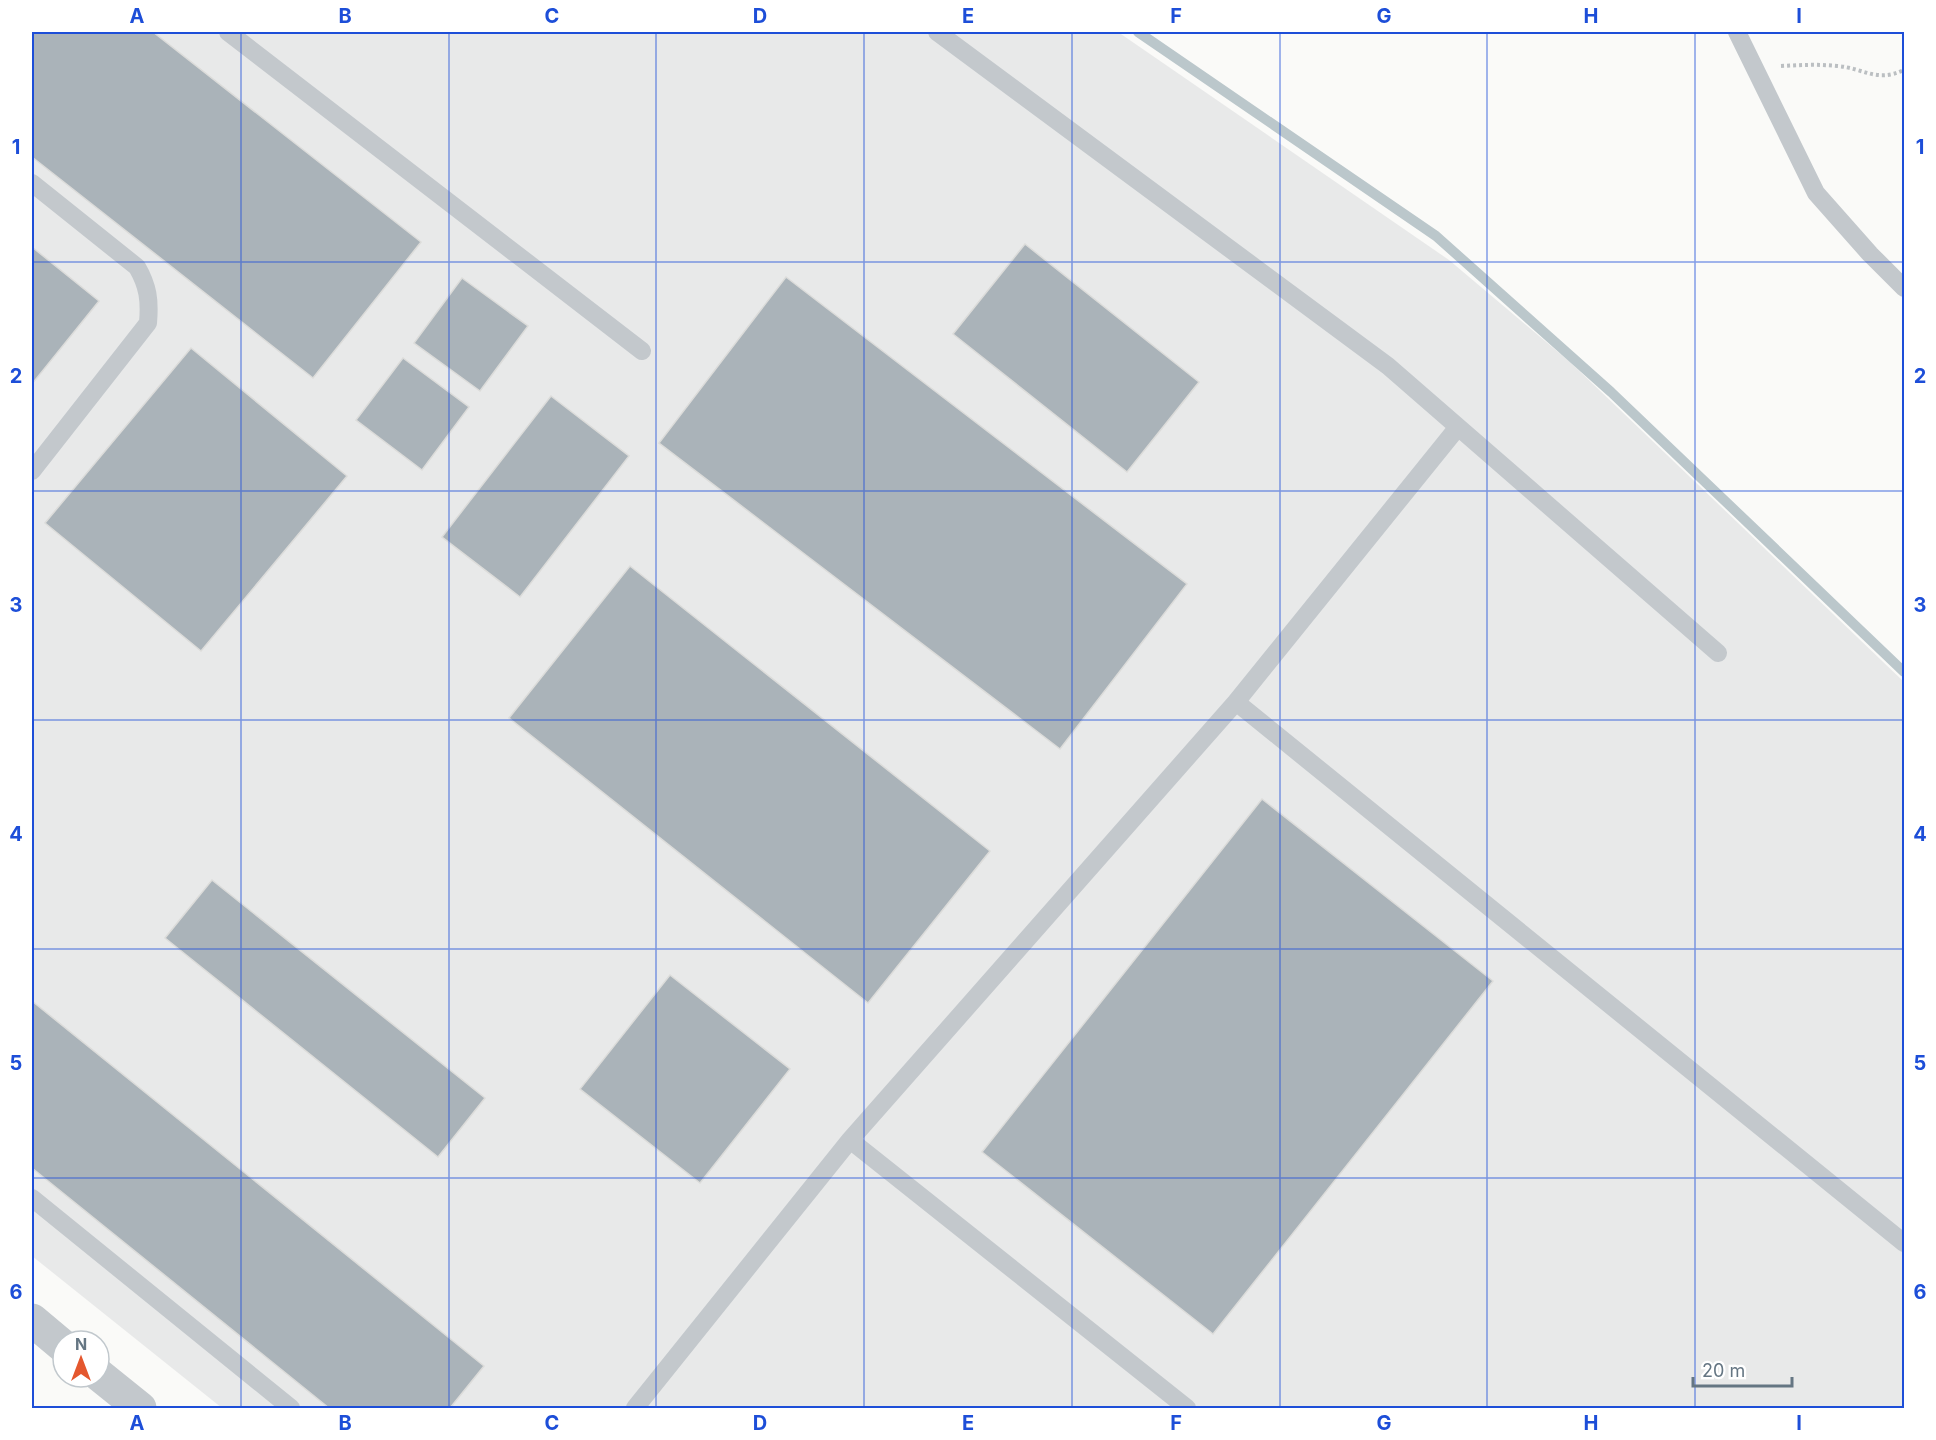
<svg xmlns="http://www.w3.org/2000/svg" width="1936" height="1440" font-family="Inter,sans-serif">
<rect width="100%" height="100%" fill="#fafaf8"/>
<path fill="#e8e9e9" d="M32 32H1118L1449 260 1570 362 1904 682V1408H222L32 1256Z"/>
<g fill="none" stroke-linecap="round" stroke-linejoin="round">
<path stroke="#bbc7cb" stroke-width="10" d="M1138 32 1436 236 1611 392 1904 672"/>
</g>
<path fill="#aab3b9" stroke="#dcdcda" stroke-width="1.5" d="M32 32H153L421 242 313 378 32 157Z
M1025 244 1199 382 1127 472 953 334Z
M32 247 99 301 32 384Z
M786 277 1187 584 1060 749 659 443Z
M462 278 528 326 480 391 414 343Z
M191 348 347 476 201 651 45 523Z
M403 358 469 407 422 470 356 420Z
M551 396 629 456 520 597 442 537Z
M630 566 990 851 868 1003 509 718Z
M1262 799 1493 981 1213 1334 982 1152Z
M212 880 485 1098 438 1157 165 938Z
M670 975 790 1069 700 1183 580 1089Z
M32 1001 484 1366 450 1408H329L32 1168Z"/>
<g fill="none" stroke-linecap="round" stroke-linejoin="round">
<path stroke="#bbbfc2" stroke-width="4" stroke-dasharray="3 3" stroke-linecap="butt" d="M1781 66C1800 65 1818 64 1837 66 1864 68 1876 83 1904 70"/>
<path stroke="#c3c8cc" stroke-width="18" d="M228 32 642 351
M937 32 1388 366 1718 653
M1737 32 1816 193 1870 254 1904 288
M32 183 137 267C148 286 150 300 148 323L32 471
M1236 702 1904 1243
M850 1140 1187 1408
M32 1198 291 1408
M635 1408 850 1140 1236 702 1458 427"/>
<path stroke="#c3c8cc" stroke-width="33" d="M32 1320 63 1346
M99 1375 140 1408"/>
</g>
<path fill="none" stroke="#1d4ed8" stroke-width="1.5" stroke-opacity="0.55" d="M241 32V1408M449 32V1408M656 32V1408M864 32V1408M1072 32V1408M1280 32V1408M1487 32V1408M1695 32V1408M32 262H1904M32 491H1904M32 720H1904M32 949H1904M32 1178H1904"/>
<rect width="1936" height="1440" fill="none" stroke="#ffffff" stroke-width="66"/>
<g transform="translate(81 1359)"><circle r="28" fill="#ffffff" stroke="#c1c8cd" stroke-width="1.5"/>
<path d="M0-4.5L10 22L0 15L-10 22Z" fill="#e4572e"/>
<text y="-9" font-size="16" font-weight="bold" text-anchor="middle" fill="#657683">N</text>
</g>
<path d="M1693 1377v9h99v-9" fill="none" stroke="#657683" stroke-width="3"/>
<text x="1702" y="1377" font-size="18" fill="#657683" stroke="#ffffff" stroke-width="4.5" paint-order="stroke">20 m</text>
<rect x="33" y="33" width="1870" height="1374" fill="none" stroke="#1d4ed8" stroke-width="2"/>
<g font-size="20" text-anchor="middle" font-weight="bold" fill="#1d4ed8">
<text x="137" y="23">A</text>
<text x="345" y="23">B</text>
<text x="552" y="23">C</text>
<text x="760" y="23">D</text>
<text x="968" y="23">E</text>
<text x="1176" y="23">F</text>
<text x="1384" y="23">G</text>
<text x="1591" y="23">H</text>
<text x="1799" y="23">I</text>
<text x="16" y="154">1</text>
<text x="1920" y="154">1</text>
<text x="16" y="383">2</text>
<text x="1920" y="383">2</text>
<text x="16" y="612">3</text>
<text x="1920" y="612">3</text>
<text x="16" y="841">4</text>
<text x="1920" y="841">4</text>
<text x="16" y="1070">5</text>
<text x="1920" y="1070">5</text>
<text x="16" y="1299">6</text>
<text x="1920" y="1299">6</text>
<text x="137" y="1430">A</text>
<text x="345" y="1430">B</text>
<text x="552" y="1430">C</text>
<text x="760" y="1430">D</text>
<text x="968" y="1430">E</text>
<text x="1176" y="1430">F</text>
<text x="1384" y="1430">G</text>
<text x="1591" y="1430">H</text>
<text x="1799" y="1430">I</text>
</g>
</svg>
